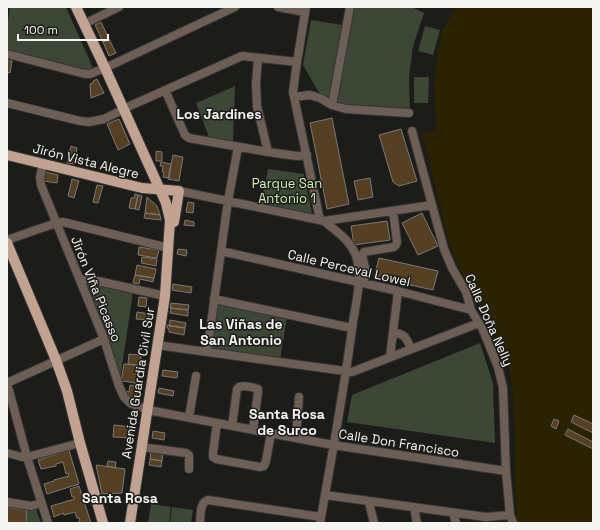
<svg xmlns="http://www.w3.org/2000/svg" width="600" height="530" font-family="'Space Grotesk',sans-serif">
<rect width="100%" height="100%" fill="#1c1c1a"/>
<path fill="#3d4735" d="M10 7H66L93 68 87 70 7 51V28Z
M351 7H412L424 13 413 46 409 77 410 109C384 109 359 110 334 102Z
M311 20 342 25 331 98H329L319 93 303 65Z
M425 26 440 30 433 55 418 51Z
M414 77H429L428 103H414Z
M235 86 233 141 209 137 196 103Z
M268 169 304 174 312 213 304 214 261 204Z
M88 282 133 292 120 380 85 284Z
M217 302 287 318 280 359 210 348Z
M480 343 493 383 495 443 347 422 352 395Z
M151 504 171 507 169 523H148Z
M172 507 193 510 191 523H170Z
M36 509 41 523H28L26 510Z"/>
<path fill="#2a2202" d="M456 7H593V523H519L517 518 515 490 514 403 510 371 496 336 474 292 464 278 453 254 445 229 433 177 421 132 436 130 434 79 437 57 442 31Z"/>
<path fill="#564024" stroke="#7a7876" d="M101 22 109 39 103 42 95 25Z
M109 39 116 53 109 56 103 42Z
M7 61H12L10 73 7 72Z
M97 79 104 93 91 98 90 84 93 83V81Z
M332 118 349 204 327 209 310 123Z
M119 119 130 144 118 150 107 124Z
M401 129 417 181 399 186 393 182 379 135Z
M71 146 77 148 74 164 67 163Z
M156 151 162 152V161H156Z
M173 155 183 157 179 181 168 179Z
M161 162 171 164 169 178 163 177 164 172H162L163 166H160Z
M45 172 58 175 57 183 44 181Z
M370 178 373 197 358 200 354 181Z
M72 179 79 181 74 198 68 196Z
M97 185 103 186 98 203 93 202Z
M135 194 138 195 135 209 129 208 131 198H134Z
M138 195 142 196 139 210 135 209Z
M147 197 157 206 160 215 145 213Z
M188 202 194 203 193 213 186 212Z
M145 213 160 215 161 220 144 218Z
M422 213 438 246 418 255 402 223Z
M185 220 194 222V226L184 225Z
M387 221 390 240 354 245 351 226Z
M139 247 159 250 157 258 138 255Z
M178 249 187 250 186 256 177 254Z
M142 257 157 259 156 266 141 263Z
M379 258 438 271 433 290 374 277Z
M137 265 156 269 154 278 135 275Z
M135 275 154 278 153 282 140 279 139 284 133 283Z
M173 284 192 287 191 293 172 290Z
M139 297 147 298 146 307 138 306Z
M171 303 189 305 188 310 170 308Z
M171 308 188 310V316L170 313Z
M137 312 150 314 149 320 136 319Z
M170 320 186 323 185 328 169 326Z
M167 325 185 328 184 335 169 332V329L167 328Z
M129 354 141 355 140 366 128 364Z
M124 364 137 365 138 367 140 370 138 383 121 381Z
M163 370 178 372 177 378 162 376Z
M135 383H138L136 399 130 398 127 395 126 391 129 392 130 385 134 386Z
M159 388 174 391 173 396 158 393Z
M574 415 593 424V433L571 422Z
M554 419 559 421 556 429 551 426Z
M114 425 132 427 131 438 113 437Z
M568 429 593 442V449L565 435Z
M153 431 165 433 164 440 152 438Z
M69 450 79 484 47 494 44 484 54 481V480L69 476 68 473 66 474 63 462 56 464V466L41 469 38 460Z
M151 451 163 452 162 461 150 459Z
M150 459 162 461 161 467 149 465Z
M108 461 116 462 115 468 107 466Z
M96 465 125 469 122 493 102 494Z
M79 486 91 523H77L80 521 79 518H77L75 512 64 515 63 513 54 517 51 506 75 499 74 497H72L70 489Z
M7 507 26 510 27 523H7Z"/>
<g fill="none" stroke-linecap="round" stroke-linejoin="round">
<g stroke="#363634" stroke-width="10">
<path id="minor" d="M278 7 305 12
M306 7 297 62 293 92 320 220
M84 24 119 7
M7 54 85 74H90L105 68 235 7
M258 58 256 83 257 106 268 152
M165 90 185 135 189 138 268 152 297 156 307 155
M294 97 310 95 320 98 332 105 346 109 409 113
M7 103 80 121 89 122 104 119 132 105 242 56 297 62
M332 105 350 7
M412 131 444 249 452 268 466 292 471 310 483 330 498 367 503 388 506 471 510 515 513 523
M43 164 40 177 41 185 104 339 119 386 124 397 130 403 148 410 333 445 506 471
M179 191 324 221 432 205
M7 240 56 223 63 222 169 248
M221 251 398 291 471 310
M80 280 89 279 165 296
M364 283 365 267 362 255 364 252 394 247 396 245 397 242 393 211
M214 299 352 328
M393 333C405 333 407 339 411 349
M157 345 352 372 479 323
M207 352 228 201 238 147
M390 357 398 291
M7 383 27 457 48 523
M7 383 104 339
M189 417 196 376
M217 423 213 453V457L216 459 260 467 264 466 266 461 271 433
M232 426 237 389 239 387C244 385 252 387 258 389V392L253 430
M296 438 299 397
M141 447 186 453 189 455V469
M7 453 22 457H27L80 443
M325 495 486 517 510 515
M7 502 31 506 41 503
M369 502 374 523
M414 507 417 523
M453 513 456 523
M200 523C201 515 199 503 208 500L321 517
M320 523C332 456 344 390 353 322 356 303 362 279 357 259 352 241 338 233 324 221"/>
</g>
<g stroke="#363634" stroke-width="12">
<path id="major" d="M76 7 105 68 166 203 170 220 165 296 130 523
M7 155 142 188 179 191 174 222
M7 243 56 360 67 391 80 443 103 523"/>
</g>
<use href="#minor" stroke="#6e5f56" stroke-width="8"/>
<use href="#major" stroke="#c2a391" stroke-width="10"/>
</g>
<g text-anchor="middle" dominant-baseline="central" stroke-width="3" stroke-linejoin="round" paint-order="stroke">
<g font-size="13" fill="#f5f5f3" stroke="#1c1c1a">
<text transform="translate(86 161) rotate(14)">Jirón Vista Alegre</text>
<text transform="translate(349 268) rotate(13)">Calle Perceval Lowel</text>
<text transform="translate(96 289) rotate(68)">Jirón Viña Picasso</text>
<text transform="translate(489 320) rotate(66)">Calle Doña Nelly</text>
<text transform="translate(138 383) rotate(-81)">Avenida Guardia Civil Sur</text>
<text transform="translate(399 443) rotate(9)">Calle Don Francisco</text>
</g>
<g font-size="13" fill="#ccedb4" stroke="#1c1c1a">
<text x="287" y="183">Parque San<tspan x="287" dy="15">Antonio 1</tspan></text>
</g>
<g font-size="14" font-weight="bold" fill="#f5f5f3" stroke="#1c1c1a">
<text x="219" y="114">Los Jardines</text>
<text x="241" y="324">Las Viñas de<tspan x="241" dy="16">San Antonio</tspan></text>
<text x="287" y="414">Santa Rosa<tspan x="287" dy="16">de Surco</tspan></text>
<text x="120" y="498">Santa Rosa</text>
</g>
</g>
<rect width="600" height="530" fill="none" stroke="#f5f5f3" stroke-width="16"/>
<path d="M18 34v6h90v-6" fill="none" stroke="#f5f5f3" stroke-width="2"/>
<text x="24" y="34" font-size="12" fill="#f5f5f3" stroke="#1c1c1a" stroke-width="3" paint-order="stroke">100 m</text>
</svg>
